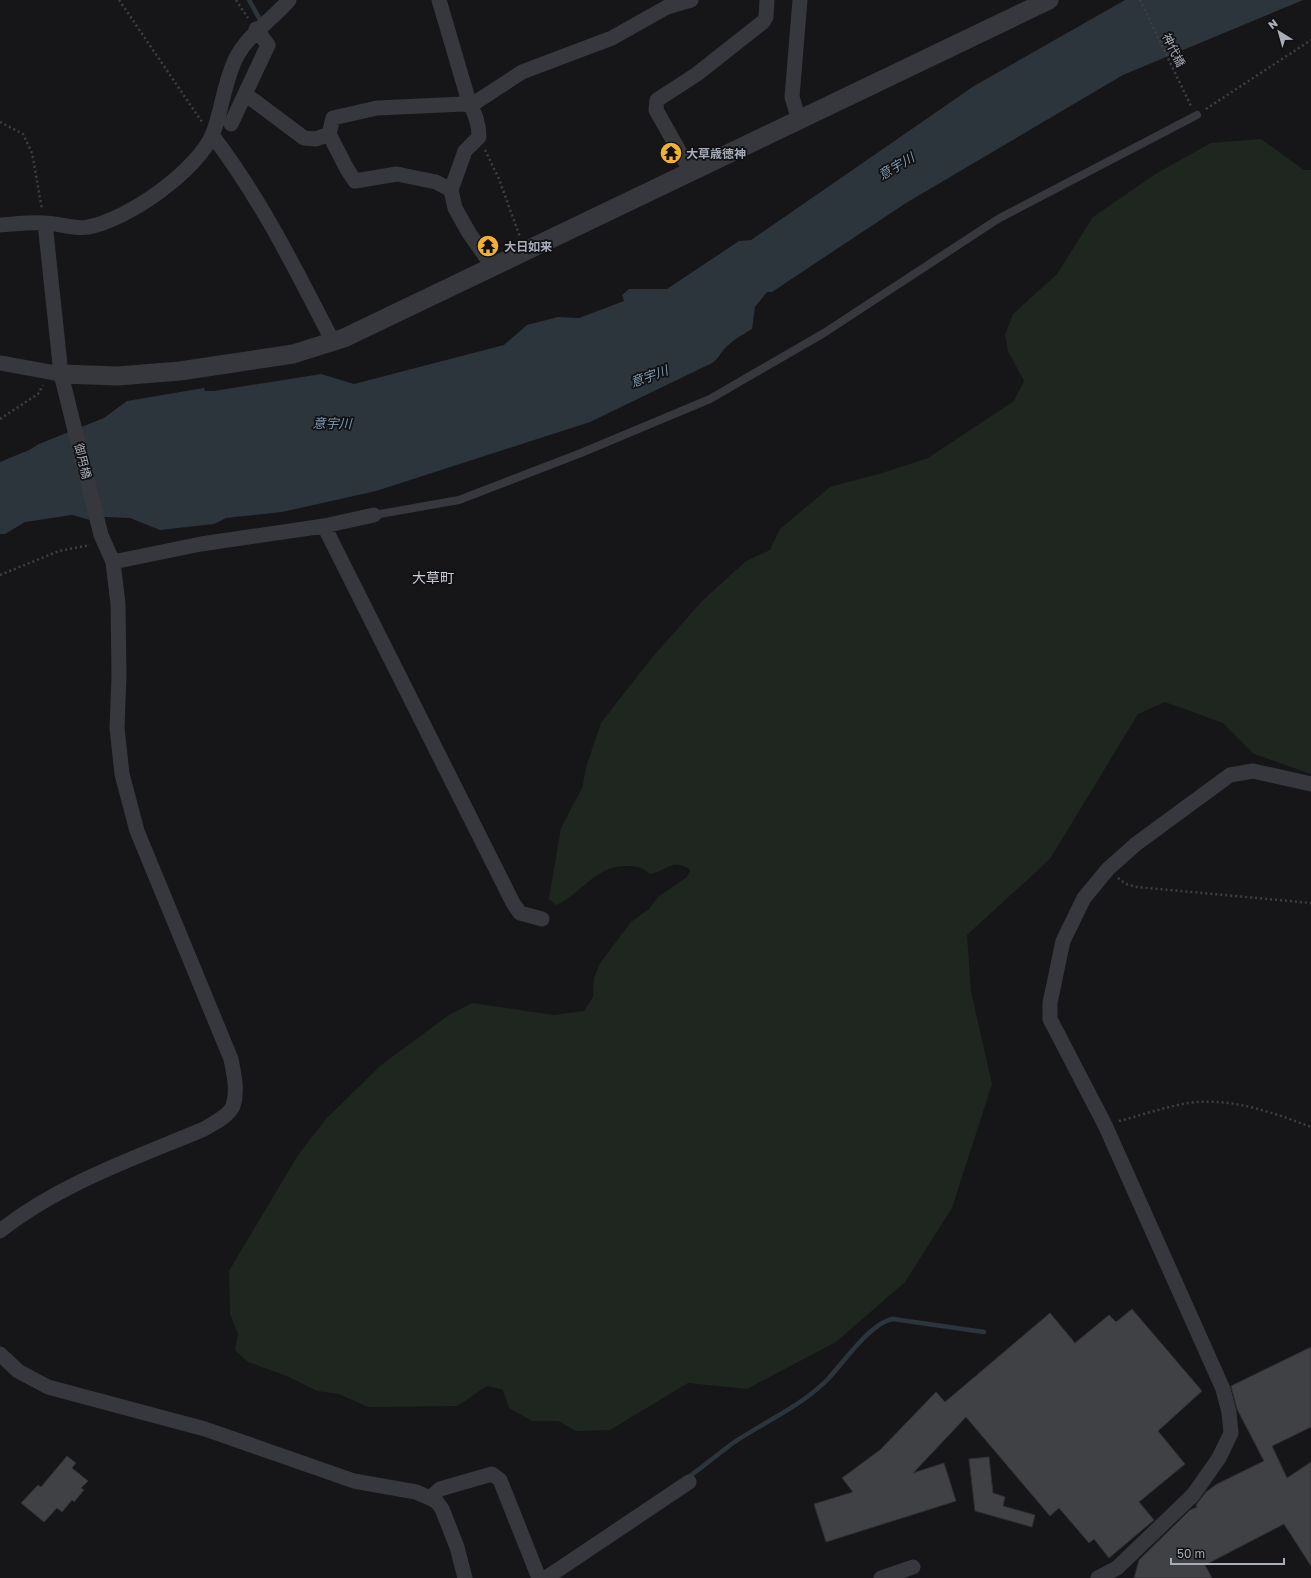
<svg xmlns="http://www.w3.org/2000/svg" width="1311" height="1578" font-family="'Golos Text','Noto Sans JP',sans-serif">
<rect width="100%" height="100%" fill="#161618"/>
<path fill="#1e261f" d="M1261 139 1304 170H1311V774L1254 754 1223 723 1165 702 1138 714 1050 859 967 935 971 991 992 1084 952 1208 905 1282 836 1342 747 1389 688 1383 610 1430 576 1431 558 1421H532L509 1408 503 1390 488 1386C477 1391 469 1400 457 1406L368 1407 339 1394 317 1391 287 1376 248 1362 235 1350 238 1334 230 1314 229 1271 298 1155 326 1119 381 1065 449 1015 472 1003 554 1015 584 1011 593 997 594 978 600 963 631 922 649 909 658 897 687 877 690 870C672 857 668 871 650 874 643 868 638 866 628 866 596 864 582 894 556 905L549 899 561 828 582 788 587 764 601 723 650 660 702 601 746 561 770 550 780 529 830 487 882 473 928 458 1014 401 1024 381 1008 351 1005 335 1013 314 1057 274 1093 217 1157 173 1211 143Z"/>
<path fill="#2c353c" d="M1125 0H1303L1123 75 906 203 772 292H767L755 307 752 329C742 335 733 340 725 348 720 354 719 358 712 363L590 422 376 491 282 512 226 518 214 524 160 530 130 518 105 517 90 520 72 515 25 522 5 534H0V462L29 450 39 444 104 418 127 401 204 388 205 391H214L321 374 354 384 504 345 527 325 558 317 579 318 624 301 622 295 629 289H667L739 241 751 240 974 86Z"/>
<g fill="none" stroke-linecap="round" stroke-linejoin="round">
<path stroke="#2c353c" stroke-width="4.5" d="M249 0 259 18
M687 1478C703 1467 718 1454 733 1443 764 1422 800 1407 827 1380 843 1363 871 1322 893 1319L984 1332"/>
</g>
<path fill="#404145" stroke="#303034" d="M1132 1309 1202 1391 1158 1431 1185 1464 1139 1502 1154 1520 1109 1558 1094 1539 1089 1543 1059 1508 1050 1516 966 1417 913 1473 944 1463 956 1501 826 1542 814 1504 853 1492 842 1478 880 1450 936 1392 945 1402 1050 1313 1075 1343 1109 1315 1116 1322Z
M1311 1347V1427L1272 1446 1287 1478 1311 1462V1566L1284 1524 1205 1565 1212 1578H1134L1139 1560 1190 1510 1197 1507 1196 1505 1206 1492 1217 1484 1264 1461 1237 1409 1231 1386Z
M67 1456 76 1463 72 1468 88 1481 81 1488 84 1490 74 1502 72 1500 62 1512 57 1508 44 1522 21 1503 38 1485 41 1487Z
M989 1457 993 1493 1005 1497 1003 1506 1035 1515 1032 1527 975 1511 969 1459Z"/>
<g fill="none" stroke-linecap="round" stroke-linejoin="round">
<path stroke="#3d3f44" stroke-width="2.5" stroke-dasharray="2 3" stroke-linecap="butt" d="M119 0 202 122
M236 0 248 18
M1140 0 1191 106
M1206 109 1311 40
M0 122 23 134 32 153 42 209
M485 150 499 179 520 237
M0 419 38 394 43 385
M0 575 59 551 90 545
M1118 878 1126 884 1137 887 1311 903
M1119 1121C1142 1115 1165 1107 1188 1103 1230 1097 1272 1112 1311 1127"/>
<path stroke="#37383d" stroke-width="8" d="M374 515 459 500 581 453 710 399 824 333 998 219 1197 115"/>
<path stroke="#37383d" stroke-width="15" d="M439 0 469 102C475 114 479 123 479 137L465 151 451 190 436 182 397 174 355 181 347 169 329 134 333 118 377 108 464 104 470 106 522 72 612 38 667 7 691 0
M245 94 268 45 256 29
M799 120 792 97 800 0
M231 124 245 94 304 138 316 139 329 134
M212 135C261 199 296 270 333 342
M691 172 656 110 657 100 697 74 763 22 766 17 767 0
M451 190 455 208 469 233 493 267
M0 225C15 224 31 222 45 223 59 223 75 230 88 227 127 220 198 171 213 133 222 110 224 83 235 60 247 35 271 21 289 0
M0 363 61 374
M324 526 513 903 520 913 542 919
M113 562 201 544 324 526 374 515
M0 1231C59 1184 135 1158 204 1129 212 1124 229 1116 233 1106 238 1091 234 1074 231 1059L137 831 122 774 117 728 119 676 118 604 113 562 101 535 61 374 45 223
M0 1354 18 1371 48 1387 205 1429 354 1481 416 1492 430 1498 437 1502 442 1509 457 1547 465 1578
M430 1498 440 1489 492 1474 500 1480 539 1578
M546 1578 689 1482
M881 1578 913 1567
M1098 1578 1117 1568 1193 1495 1219 1458 1231 1433 1229 1412 1223 1389 1105 1125 1050 1019V1003L1063 941 1084 898 1108 869 1136 844 1230 775 1253 771 1311 784"/>
<path stroke="#37383d" stroke-width="19" d="M61 374 118 376 180 371 293 354 344 338 1049 0"/>
</g>
<defs>
<g id="temple-disc" transform="scale(1.15)"><circle r="9.5" fill="#f2b134" stroke="#111113"/><path d="M0-6L5-2H3V0L6.5 2.5H4V6H1.5V3h-3V6H-4V2.5H-6.5L-3 0V-2H-5Z" fill="#111"/></g>
</defs>
<g fill-rule="evenodd">
<use href="#temple-disc" x="671" y="153"/>
<use href="#temple-disc" x="488" y="246"/>
</g>
<g text-anchor="middle" dominant-baseline="central" stroke-width="3.5" stroke-linejoin="round" paint-order="stroke">
<g font-size="12" fill="#a8adb8" stroke="#111113">
<text transform="translate(1174 50) rotate(64)">神代橋</text>
<text transform="translate(83 461) rotate(76)">御用橋</text>
</g>
<g font-size="12" font-weight="bold" fill="#a8adb8" stroke="#111113" text-anchor="start">
<text x="686" y="153">大草歳徳神</text>
<text x="504" y="246">大日如来</text>
</g>
<g font-size="13" font-style="italic" fill="#7f9bb3" stroke="#111113">
<text transform="translate(896 166) rotate(-31)">意宇川</text>
<text transform="translate(649 376) rotate(-20)">意宇川</text>
<text transform="translate(332 423) rotate(1)">意宇川</text>
</g>
<g font-size="14" fill="#c9ccd4" stroke="#111113">
<text x="433" y="577">大草町</text>
</g>
</g>
<g transform="translate(1279 32) rotate(323)" stroke="#111113" stroke-width="3" paint-order="stroke">
<path d="M0-3L7 15L0 10L-7 15Z" fill="#a8adb8"/>
<text y="-6" font-size="11" font-weight="bold" text-anchor="middle" fill="#a8adb8">N</text>
</g>
<path d="M1171 1558v6h113v-6" fill="none" stroke="#a8adb8" stroke-width="2"/>
<text x="1177" y="1558" font-size="12" fill="#a8adb8" stroke="#111113" stroke-width="3" paint-order="stroke">50 m</text>
</svg>
